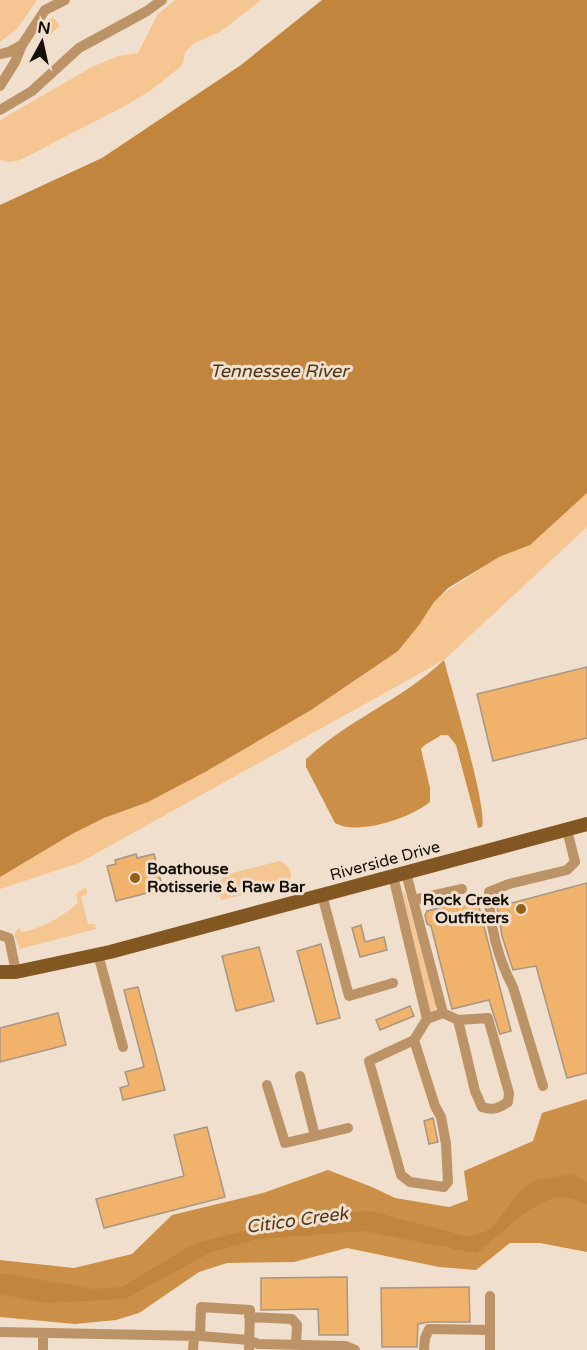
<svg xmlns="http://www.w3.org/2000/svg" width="587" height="1350" font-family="'Varela Round',sans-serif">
<rect width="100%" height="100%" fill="#f0dfcd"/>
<path fill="#f6c692" d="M0 0H37L17 29 0 42Z
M175 0H261L220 32 193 44 185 52 183 64 179 68 150 91 125 106 20 160 10 162 0 160V120L92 67 118 56 138 53 157 15Z
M53 17 60 26 49 36 42 27Z
M587 466V527L444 660 79 863 0 889V857L104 818 479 570Z
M280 861C290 866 294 874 288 884L221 900 218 885 225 875Z
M84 888 87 889V894L81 897 88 924H95L96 929 20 949 14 935 18 928 22 932C43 928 62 917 78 903L76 894Z
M402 891 405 893 436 1005 434 1013 431 1014Z"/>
<path fill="#cc8f47" d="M444 660C451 688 488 808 482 827L478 828 456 745 448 735H441C435 740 425 743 421 749L430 788V802C411 818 357 836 335 823L306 767V759C348 720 403 699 444 660Z
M587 1099V1252L540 1243H510L476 1270 439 1267 347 1248 294 1262 227 1263 199 1272 139 1313 116 1320 75 1324 0 1317V1260L74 1268 132 1254 172 1215 263 1193 328 1170 372 1187 395 1198 449 1207 468 1200 464 1171 533 1141 542 1113Z"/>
<path fill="#c1853d" d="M322 0H587V493L530 545 499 557 448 588 434 602 419 625 398 651 311 710 205 772 148 802 104 818 72 834 0 877V205L102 158 241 65Z
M572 1174 587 1182V1205C577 1200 566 1195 555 1198 528 1205 500 1235 477 1253L364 1231 258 1239 211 1252 125 1299 45 1303 0 1294V1273L93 1289 122 1287 193 1244 309 1215 372 1211 468 1237 490 1230 518 1193 536 1180Z"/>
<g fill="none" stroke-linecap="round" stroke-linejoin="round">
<path stroke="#c1853d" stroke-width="3" d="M453 1248 467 1249"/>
</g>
<path fill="#f1b26b" stroke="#a79685" stroke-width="1.5" d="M587 667V738L493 761 477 694Z
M136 854 137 858 154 854 163 889 116 901 107 866 116 864 115 860Z
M587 883V1073L567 1078 536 966 513 970 502 936 497 907Z
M477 899 511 1031 500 1034 489 1000 452 1009 431 926 427 924 425 915 427 911Z
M361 925 365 942 384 937 387 950 360 957 352 928Z
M321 944 340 1018 317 1024 297 951Z
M259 947 274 1001 236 1011 222 956Z
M138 987 165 1090 123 1100 120 1088 129 1085 125 1072 144 1067 124 990Z
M410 1006 414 1016 380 1030 376 1020Z
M58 1013 66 1045 0 1062V1028Z
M433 1118 438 1142 429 1144 424 1121Z
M207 1127 225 1197 104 1228 96 1199 184 1176 174 1135Z
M347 1277 348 1335H319L318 1309 261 1310V1278Z
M469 1287 470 1322H429L418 1324 417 1347H382L381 1288Z"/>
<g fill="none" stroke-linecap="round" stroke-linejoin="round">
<path stroke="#bc9366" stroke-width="10" d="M22 45 45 10 65 0
M0 54 9 52 22 45 15 62 0 86
M0 110 32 91 79 48 147 11 162 0
M406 873 443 1013
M393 876 427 1019
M322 895 349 996 393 983
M413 900 462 889
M0 935 9 938 16 972
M98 954 123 1047
M414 1040 435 1106 441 1117 446 1144 448 1182 444 1187 410 1182 401 1175 369 1061 414 1040 427 1019 443 1013 458 1020 488 1018 509 1093 508 1102C499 1108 493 1111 482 1107L475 1091 458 1020
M267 1085 285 1143 315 1136 300 1076
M543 1086 513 987C498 959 489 924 489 892L509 884 567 870 575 862 567 830
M315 1136 348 1128
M249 1317 292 1319 297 1325 296 1345
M0 1332 200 1336 249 1340 258 1344 346 1346 355 1350
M200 1336 201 1307 250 1310 249 1350
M43 1350V1333
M193 1350 194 1337
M424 1350 425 1338 429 1329 490 1330
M490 1350V1296"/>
<path stroke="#835722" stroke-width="14" d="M0 972H16L110 952 587 824"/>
</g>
<g fill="#966017" stroke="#f0dfcd" stroke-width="2">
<circle cx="135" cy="878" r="6"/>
<circle cx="521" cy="909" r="6"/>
</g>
<g text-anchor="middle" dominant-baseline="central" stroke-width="6" stroke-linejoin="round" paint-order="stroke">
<g font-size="16" fill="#150f09" stroke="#f0dfcd">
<text transform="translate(385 861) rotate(-15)">Riverside Drive</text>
</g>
<g font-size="16" font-weight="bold" fill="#150f09" stroke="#f0dfcd" text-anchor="start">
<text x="147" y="869">Boathouse<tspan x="147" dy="18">Rotisserie &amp; Raw Bar</tspan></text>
<text x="509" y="900" text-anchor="end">Rock Creek<tspan x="509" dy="18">Outfitters</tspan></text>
</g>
<g font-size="18" font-style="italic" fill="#503618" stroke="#f0dfcd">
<text x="279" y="371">Tennessee River</text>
<text transform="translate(297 1220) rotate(-8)">Citico Creek</text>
</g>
</g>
<g transform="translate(42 42) rotate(8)" stroke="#f0dfcd" stroke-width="4.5" paint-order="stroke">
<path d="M0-4.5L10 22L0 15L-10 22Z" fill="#150f09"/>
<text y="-9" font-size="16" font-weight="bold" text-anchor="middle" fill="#150f09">N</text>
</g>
</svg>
